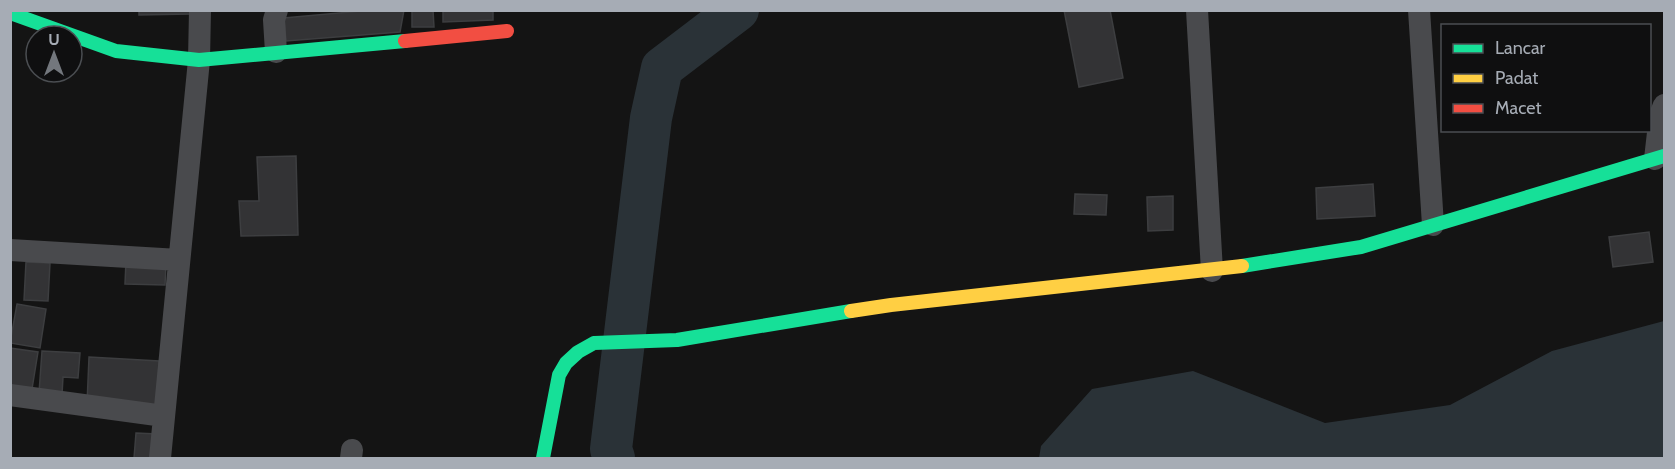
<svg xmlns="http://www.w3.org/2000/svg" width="1675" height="469" font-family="Cabin,sans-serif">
<rect width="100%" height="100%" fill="#141414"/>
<path fill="#2a3237" d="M1664 321V458H1039L1041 446 1092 389 1193 371 1325 423 1450 405 1552 351Z"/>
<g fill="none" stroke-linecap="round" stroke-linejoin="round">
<path stroke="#2a3237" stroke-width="42" d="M614 458 611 449 651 118 662 68 738 10"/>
</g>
<path fill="#333335" stroke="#3d3e40" stroke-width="1.5" d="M139 10H190V14L139 15Z
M372 10H404L400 32 286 41 284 18Z
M412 10H433L434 27H412Z
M443 10H493V20L443 22Z
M1064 10H1110L1123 78 1079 87Z
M296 156 298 235 241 236 239 201H259L257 157Z
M1373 184 1375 216 1317 219 1316 188Z
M1075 194 1107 195 1106 215 1074 214Z
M1173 196V230L1148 231 1147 197Z
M1649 232 1653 262 1613 267 1609 237Z
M126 261 166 263 165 285 125 284Z
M26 262 50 263 48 301 24 300Z
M17 304 46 309 40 348 10 343Z
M10 348 38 352 32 389 10 385Z
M42 351 80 353 78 378 63 377 62 395 39 393Z
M89 357 159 361 157 407 87 404Z
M136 433 157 434 155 458H134Z"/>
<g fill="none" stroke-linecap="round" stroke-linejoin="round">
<path stroke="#494a4d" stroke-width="22" d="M1197 10 1212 271
M1419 10 1433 225
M276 52 274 20 277 10
M1655 159 1660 115 1664 105
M10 250 179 260
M10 395 164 416
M160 458 199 60 200 10
M351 458 352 450"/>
<path stroke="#16e098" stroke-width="14" d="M10 13 116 51 199 60 405 41
M1242 266 1361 247 1664 156
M543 458 559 375 566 363 578 352 594 343 677 340 851 311"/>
<path stroke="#ffcf43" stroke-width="14" d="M851 311 891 305 1242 266"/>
<path stroke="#f24e42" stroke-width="14" d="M405 41 507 31"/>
</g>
<rect width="1675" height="469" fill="none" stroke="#a6acb5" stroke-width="24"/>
<rect x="1441" y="24" width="210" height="108" fill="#0f0f10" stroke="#4b4e52" stroke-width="1.5"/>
<rect x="1453" y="44" width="30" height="9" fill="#16e098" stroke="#4b4e52" stroke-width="1.5"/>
<text x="1495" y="54" font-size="18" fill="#a6acb5">Lancar</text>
<rect x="1453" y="74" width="30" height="9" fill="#ffcf43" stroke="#4b4e52" stroke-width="1.5"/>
<text x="1495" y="84" font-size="18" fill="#a6acb5">Padat</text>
<rect x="1453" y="104" width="30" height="9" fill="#f24e42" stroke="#4b4e52" stroke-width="1.5"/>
<text x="1495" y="114" font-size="18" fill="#a6acb5">Macet</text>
<g transform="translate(54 54)"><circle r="28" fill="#0f0f10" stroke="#4b4e52" stroke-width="1.5"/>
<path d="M0-4.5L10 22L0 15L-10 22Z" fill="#73777d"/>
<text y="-9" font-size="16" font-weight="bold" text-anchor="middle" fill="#a6acb5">U</text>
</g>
</svg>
